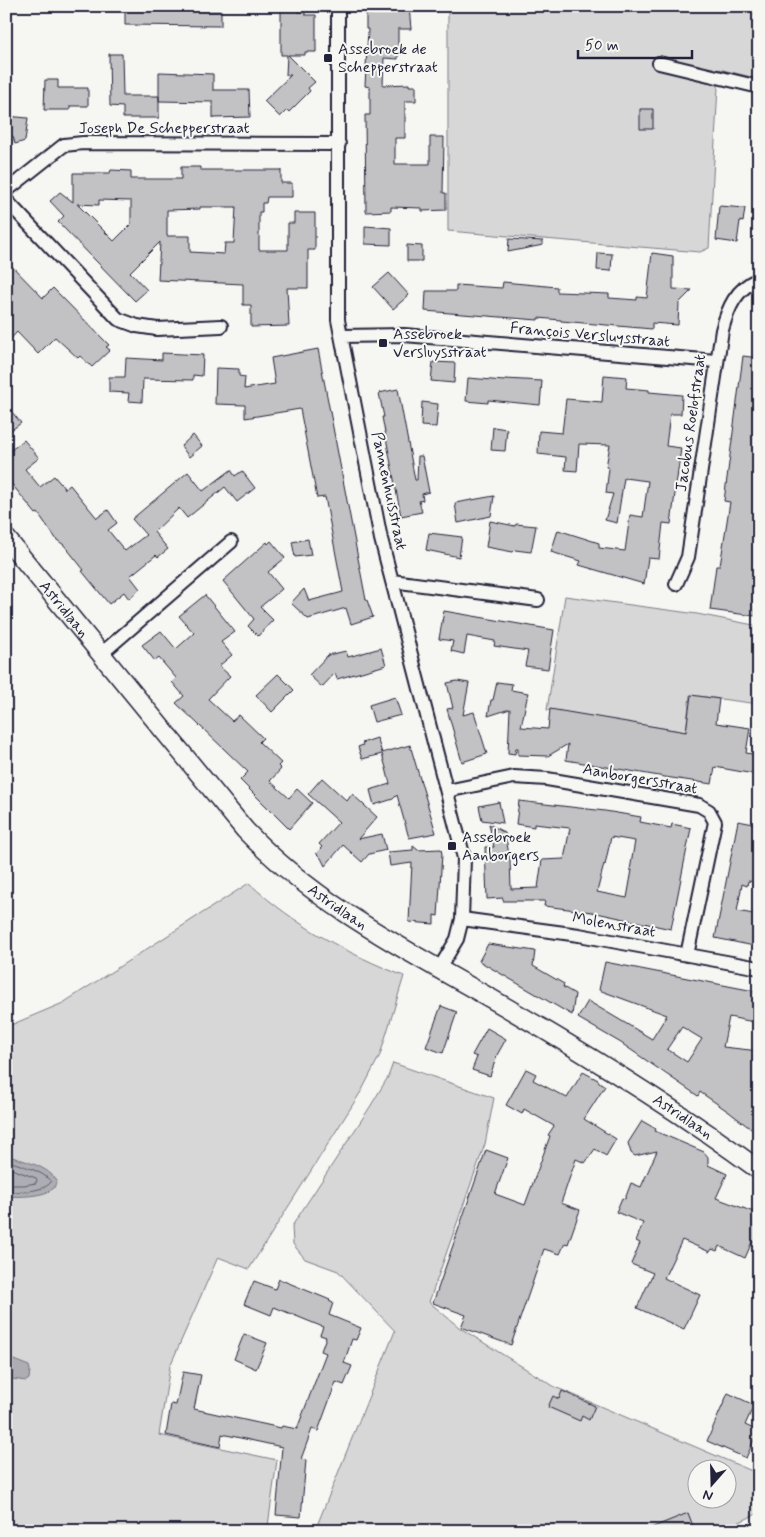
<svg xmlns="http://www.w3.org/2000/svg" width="765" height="1537" font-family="Mynerve,sans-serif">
<rect width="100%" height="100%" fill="#f6f6f2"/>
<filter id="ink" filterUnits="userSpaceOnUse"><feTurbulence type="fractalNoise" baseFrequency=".02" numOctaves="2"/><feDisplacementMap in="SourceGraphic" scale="10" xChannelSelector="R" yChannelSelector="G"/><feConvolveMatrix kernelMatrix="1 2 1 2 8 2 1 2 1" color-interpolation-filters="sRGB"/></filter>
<g filter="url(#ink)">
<path fill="#d7d7d7" stroke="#7c7c89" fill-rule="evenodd" d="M448 6H759V79L719 69 709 248 700 252 448 231Z
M565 596 697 614 759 626V704L690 695 686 732 547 710Z
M249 883C294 925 348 954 404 976L380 1055 362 1090 249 1269 218 1257 170 1366 159 1435 277 1460 268 1526 316 1528 395 1331 338 1271 305 1259 293 1244 292 1226 370 1107 388 1077 393 1063 494 1098 485 1144 429 1302 460 1328 555 1387 759 1474V1513L720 1531H6V1027L63 1003ZM698 1470H728V1500H698Z"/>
<path fill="#adadb3" stroke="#757583" d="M6 1155C23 1161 47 1165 57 1181 57 1182 54 1187 54 1188 45 1197 17 1197 6 1196Z
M6 1357 29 1366 30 1370 29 1379 26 1381 12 1379 6 1381Z"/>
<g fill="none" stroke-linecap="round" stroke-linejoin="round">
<path stroke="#5a5a6b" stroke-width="1" d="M6 1160C19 1165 44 1171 51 1182 44 1192 18 1192 6 1192
M6 1167 36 1178 37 1180 36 1183 24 1185H6"/>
</g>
<path fill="#c2c2c4" stroke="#22223b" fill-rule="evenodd" d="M125 6H204V10H221V26L125 25Z
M281 6H298V12H305V15H316V52H305V55H288L315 82 308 88 310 91 289 112 287 110 280 117 264 101 291 75H286L287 55H281Z
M372 6H409L411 29H398V59L384 58 383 85 409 84V86H416V101H405V138H395V164H430V137H444L443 193H446V210L422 211V208L391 207V211L366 212 365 115H370V87L365 86 368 29H366V14H372Z
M109 54H122L123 96H159V118H123V107L110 106Z
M159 72 213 74V90H249L250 117 213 118V102L159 101Z
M45 80H58V88H88V106H70V110H44Z
M640 109H653V129H640Z
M6 116 28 118 25 141 15 144 13 136H6Z
M181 167H200V170H281V183H292V197H267L266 203H262V212H259V250H288V223H294V213H315V250H308V288H287L289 326 251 327V305H243V284L158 280 160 242 130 272 147 290 135 301 58 222 64 216 50 201 60 192 73 202V173H110L111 170 131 171V179H181ZM99 200 131 201V224L114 241 77 204 99 205ZM200 207H236L234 243H225L224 254 190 252V236H167V210L200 209Z
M719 206 745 208 743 222 740 221 737 243 716 240Z
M365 226 391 228V245L365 244Z
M509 239 543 241V245L508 252Z
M407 245 422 246V261H407Z
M598 253 612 254 611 271 597 270Z
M652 253 673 256V289L692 290 679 303 678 325 652 323V329L561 321V320L538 318V320L425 311 426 291H456V285L502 288 503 282 557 287V292L609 294V298L637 300V297L647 298Z
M6 260 43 298 53 288 109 345 106 347 110 350 92 367 80 356 78 358 55 337 38 354 17 332 6 344Z
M389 273 409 295 393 309 373 287Z
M318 349 366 600H367L373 617 351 624 346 608 308 619 291 603 304 589 309 601 343 592 325 497 317 498 300 409 245 418V405L215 404 216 368 239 369V376L245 377 244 389 275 384 271 358Z
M162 353 203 355 202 376 193 375V380L143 379 142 402 128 401 129 393 109 392V377H125L126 358 162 360Z
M743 356 759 358V577L755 616 710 610 716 566H720L730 502 724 501Z
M433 362 455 363 454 383 431 381Z
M604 375 627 377 626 388 649 390V392L682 395 681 414H670L666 446 681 448 671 524 663 523 659 559 648 558 644 584 579 565 581 561 551 552 558 530 599 543V548L625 551 630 515 643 517 648 481 624 478 617 523 605 520 613 494 606 493 609 468 606 467 610 445 579 444 577 471 565 470 566 457 538 454 539 431 562 433 566 399 602 402Z
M468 378 504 381 505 379 542 381 540 405 488 400V403L466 401Z
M398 389 415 480H417L418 456H422L429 492 422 494 423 500 419 501 422 512 401 516 382 417H384L379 393Z
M422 402 438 404 436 427 421 426Z
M6 405 21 423 6 434Z
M493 427 507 429 505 451 491 450Z
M193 435 202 446 189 457 181 446Z
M24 440 39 458 25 469 40 487 54 476 65 489 70 485 97 518 108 510 117 523 108 530 125 551 146 535 132 519 188 472 203 491 231 470 235 476 242 471 255 488 237 502 225 487 187 518 179 508 154 532 168 549 158 557 156 555 130 576 140 589 129 599 124 592 109 604 82 571 84 570 64 545 57 540 38 513 36 514 6 477V454Z
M494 496 491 516 458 523 455 503Z
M490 521 515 526 516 524 536 526 531 552 515 550 513 552 486 547Z
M429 533 462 537 459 557 426 550Z
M308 539 311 555 295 557 292 542Z
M271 541 285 558 268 572 282 589 260 607 273 620 258 636 248 626 254 619 223 581 267 542 268 544Z
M205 595 235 632 221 642 232 655 219 666 230 676 208 699 232 721 239 715 263 738 259 742 281 763 278 766 281 769 270 781 289 798 297 789 312 803 289 829 240 780 248 772 176 703 184 696 172 682 176 678 159 658 155 661 142 645 161 631 176 649 194 633 179 616Z
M444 611 554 630 548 669 525 666 528 651 494 646 495 641 467 636 464 654 451 651 453 641 439 639Z
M381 648 386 665 337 679 335 673 322 687 309 675 328 655 346 651 348 657Z
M278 674 294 690 272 712 256 695Z
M457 681 469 683 463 715 474 712 487 754 462 762 447 709 453 708 447 683Z
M497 682 512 684 511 690 528 693 521 727 548 729 550 709 686 732 691 695 719 699 716 723 750 728 746 753 759 755V775L715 767 712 784 665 777 566 760 568 744 548 756 518 755V748H516L515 754 508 753 510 709 488 716 491 700H493Z
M395 697 401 715 374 722 369 705Z
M377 738 382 753 410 745 436 833 409 838 397 795 393 799 374 805 370 790 390 784 386 768 382 754 362 759 358 747 363 745 362 743Z
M322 778 347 801 352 794 377 817 358 839 382 834 386 850 369 854 362 862 343 845 325 866 321 858 316 853 322 847 319 844 339 822 308 794Z
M519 801 605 811 641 817 640 822 671 828 672 824 691 828 671 929 592 912 544 906 545 901H503V898L487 899 485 847H494L489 824 505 833 510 860 511 889 538 888 542 860 564 859 570 828 534 824V827L516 824ZM611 837 635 841 630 870H632L627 898 597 892 604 864 605 865Z
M499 802 503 823 482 820 479 806Z
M738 821 759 825V879H755V882L748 881 747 886 742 884 737 911 759 915V947L715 938Z
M413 846 418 850 441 849 442 854 438 916 434 915V924L409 922 412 863 390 866 388 852 413 850Z
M488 944 535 951 533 966 564 984 563 987 575 994 572 1015 479 961Z
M605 962 759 992V1023L729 1017 723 1047 759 1051V1135L729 1112 700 1092 698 1096 621 1043 578 1018 588 1001 652 1039 667 1015 599 990ZM682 1027 702 1039 687 1062 667 1049Z
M441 1006 457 1012 443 1053 426 1047Z
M487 1028 506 1039 497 1055 490 1076 472 1070 477 1057 472 1055Z
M526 1069 536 1074 533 1080 567 1098 583 1072 598 1080 599 1082 605 1086 584 1119 616 1139 606 1156 595 1149 585 1163 576 1159 561 1203 580 1210 568 1244 565 1243 560 1254 544 1249 511 1345 461 1327 466 1315 433 1303 486 1150 508 1158 495 1194 525 1205 550 1136 548 1135 554 1126 524 1109 522 1114 506 1105Z
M642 1121 656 1129 655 1131 704 1152 708 1157V1165L727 1174 716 1198 759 1214V1245L752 1242 745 1258 719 1246 717 1251 712 1249 710 1252 682 1240 664 1278 700 1295 684 1329 637 1308 653 1273 631 1264 640 1243 636 1241 643 1223 616 1212 622 1198 625 1199 631 1183 641 1187 657 1151 635 1156 631 1153 628 1143Z
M279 1279 330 1300 329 1301 333 1303 329 1315 361 1328 356 1340 352 1339 344 1363 352 1366 344 1385 336 1382 318 1431 312 1429 301 1459 306 1460 301 1517 276 1515 282 1447 222 1434 220 1447 166 1435 171 1404 176 1405 183 1372 201 1375 194 1409 281 1428 282 1426 297 1429 326 1353 321 1351 326 1337 320 1335 323 1327 274 1307 271 1315 244 1304 254 1281 275 1289Z
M244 1334 267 1343 256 1369 234 1359Z
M562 1391 595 1406 589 1420 582 1416 580 1421 548 1407 553 1396 559 1399Z
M728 1393 754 1405 745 1425 758 1431 746 1458 707 1441Z
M688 1513 695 1531H646V1530Z"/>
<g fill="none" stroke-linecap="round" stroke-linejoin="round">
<g stroke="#22223b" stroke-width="16">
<path id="minor" d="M338 6V320L381 539 464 858 462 919 457 939 439 969
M659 63 759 87
M6 191 64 145 83 143 339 144
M6 200 118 319 137 326 157 329 221 326
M342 336 404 335 716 361
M392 581 538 600
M676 584 688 557 722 330C728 308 736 288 759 279
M101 654 231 542
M447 791 514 777 547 779 699 805 709 811 715 822 687 955
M462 919 579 935 759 968"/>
</g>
<g stroke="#22223b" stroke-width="21">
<g id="secondary">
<path id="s1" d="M6 538 245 830C316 905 408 951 497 1002 587 1054 675 1108 759 1170"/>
</g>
</g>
<use href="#minor" stroke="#f6f6f2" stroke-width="12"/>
<use href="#secondary" stroke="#f6f6f2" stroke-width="18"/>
</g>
</g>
<g fill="#22223b" stroke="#f6f6f2" stroke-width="2">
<rect x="323" y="53" width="10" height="10" rx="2.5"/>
<rect x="378" y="338" width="10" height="10" rx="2.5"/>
<rect x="447" y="841" width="10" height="10" rx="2.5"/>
</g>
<g text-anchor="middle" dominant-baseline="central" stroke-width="4" stroke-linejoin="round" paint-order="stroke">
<g font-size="16" fill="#22223b" stroke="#f6f6f2" text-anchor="start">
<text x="338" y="49">Assebroek de<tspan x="338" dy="18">Schepperstraat</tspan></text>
<text x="393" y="334">Assebroek<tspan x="393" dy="18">Versluysstraat</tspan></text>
<text x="462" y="837">Assebroek<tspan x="462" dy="18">Aanborgers</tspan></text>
</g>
<g font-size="16" fill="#22223b" stroke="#f6f6f2">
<text x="164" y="128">Joseph De Schepperstraat</text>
<text transform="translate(590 335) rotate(5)">François Versluysstraat</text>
<text transform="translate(691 423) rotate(-82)">Jacobus Roelofstraat</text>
<text transform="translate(389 491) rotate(78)">Pannenhuisstraat</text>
<text stroke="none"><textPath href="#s1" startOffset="92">Astridlaan</textPath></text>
<text transform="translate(640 779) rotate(10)">Aanborgersstraat</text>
<text stroke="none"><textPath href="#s1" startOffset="498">Astridlaan</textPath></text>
<text transform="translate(614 925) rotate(10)">Molenstraat</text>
<text stroke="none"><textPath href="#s1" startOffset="902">Astridlaan</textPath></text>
</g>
</g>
<rect width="765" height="1537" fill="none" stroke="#f6f6f2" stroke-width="25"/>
<rect x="12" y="12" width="740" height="1512" fill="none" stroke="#22223b" stroke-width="2" filter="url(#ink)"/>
<g transform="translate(712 1484) rotate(200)"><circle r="24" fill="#f6f6f2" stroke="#a1a1a9"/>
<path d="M0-4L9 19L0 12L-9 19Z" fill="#22223b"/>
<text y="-8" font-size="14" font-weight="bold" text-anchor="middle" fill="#22223b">N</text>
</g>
<path d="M578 50v8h114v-8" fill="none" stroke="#22223b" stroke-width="2.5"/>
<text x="585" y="50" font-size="15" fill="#22223b" stroke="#f6f6f2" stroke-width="4" paint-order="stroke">50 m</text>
</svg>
